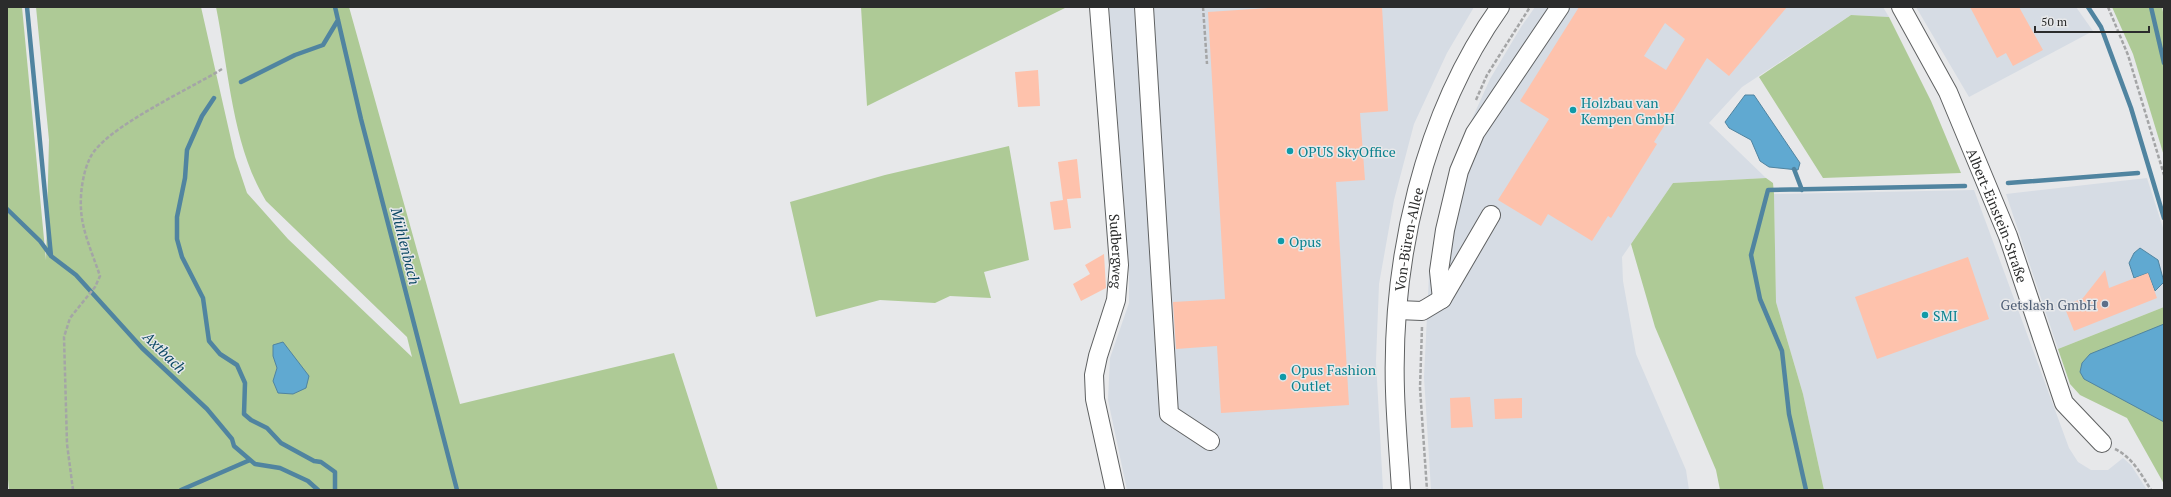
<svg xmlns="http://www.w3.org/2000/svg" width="2171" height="497" font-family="'PT Serif',serif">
<rect width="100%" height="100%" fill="#e7e8ea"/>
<path fill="#d6dce4" d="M1109 7H1474L1447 53 1414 124 1394 200 1379 284 1376 361 1383 490H1127L1108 400 1110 358 1129 303V264Z
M1535 7H1883L1889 17 1851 15 1742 87 1709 123 1766 178 1673 183 1622 257 1623 281 1636 354 1686 470 1689 490H1431L1424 377 1429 275 1442 209 1459 148 1490 79 1521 27Z
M1916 7H2076L2093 31 1969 97Z
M2147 178 2164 231V307L2058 349 2006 194Z
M1974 190 2069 448 2078 462 2091 470H2108L2123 458 2131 465 2147 490H1824L1803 394 1776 302 1774 194Z"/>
<path fill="#aeca96" d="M7 7H22L46 260 49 140 36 7H201L235 157 247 193 288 239 412 357 407 337 266 201C232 145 229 71 216 7H349L460 404 674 353 718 490H9L7 469Z
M861 7H1067L867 106Z
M2112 7H2162L2164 17V156L2133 54Z
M1851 15 1889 17 1931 101 1961 173 1823 178 1759 77Z
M1009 146 1029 260 984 272 991 298 950 296 935 303 880 300 816 317 790 202 885 175Z
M1766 178 1773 183 1774 194 1776 302 1803 394 1824 490H1720L1716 470 1655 327 1631 244 1673 183Z
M2164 307V484L2127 418 2080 395 2070 384 2058 349Z"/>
<path fill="#60a9d1" stroke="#5084a0" d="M1745 95H1754L1800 163 1798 170 1769 167 1760 161 1751 140 1729 128 1725 122Z
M2140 248 2158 260 2164 282 2155 291 2148 273 2134 278 2129 263 2134 253Z
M2164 324V422L2084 379 2080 372 2082 363 2090 354Z
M283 342 309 376 306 388 293 394 278 393 273 381 277 368 273 356V345Z"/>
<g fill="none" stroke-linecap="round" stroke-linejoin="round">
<path stroke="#5084a0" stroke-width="4.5" d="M27 7 51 256
M335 7 361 119 457 490
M2088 7 2101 27 2131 108 2164 218
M2151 7 2164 63
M241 82 295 55 323 45 338 20
M214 98 202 116 187 150 185 178 177 217V239L182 257 203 298 209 341 220 354 237 365 245 383 244 414 251 420 267 428 281 443 314 461 321 462 335 472V490
M1794 169 1802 190
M2008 183 2138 173
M7 209 40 241 51 256 76 275 142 348 207 409 232 439 234 446 255 464 280 468 308 481 318 490
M181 490 250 460
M1806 490 1789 414 1782 351 1760 299 1751 255 1768 190 1965 186"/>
</g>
<path fill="#fec2ac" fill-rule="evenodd" d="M1283 7H1382L1388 111 1360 113 1365 180 1336 182 1349 405 1221 413 1217 346 1176 349 1173 302 1225 299 1208 12Z
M1579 7H1787L1729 76 1707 58 1654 142 1657 144 1611 218 1608 216 1592 241 1548 214 1541 226 1498 200 1549 119 1520 101ZM1665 23 1685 39 1666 70 1644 56Z
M1970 7H2019L2043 50 2013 66 2006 53 1997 58Z
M1038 70 1040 106 1018 107 1015 72Z
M1077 159 1081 198 1067 199 1071 228 1054 230 1050 202 1063 200 1058 162Z
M1104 254 1106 288 1081 301 1073 284 1090 274 1085 265Z
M1968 257 1989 319 1877 359 1855 297Z
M2105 270 2109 288 2148 273 2157 298 2074 331 2064 306 2083 298Z
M1470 397 1473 427 1451 428 1450 398Z
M1522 398V418L1495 419 1494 399Z"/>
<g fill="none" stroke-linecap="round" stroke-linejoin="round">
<g stroke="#5f6162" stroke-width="20">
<g id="minor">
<path id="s1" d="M1099 7 1119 265 1116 300 1098 356 1094 375 1095 399 1115 490"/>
<path d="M1144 7 1169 414 1210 441"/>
<path id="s2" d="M1901 7 1948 92 2008 236 2064 403 2102 443"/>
<path d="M1442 299 1439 271 1445 230 1459 171 1475 133 1560 7"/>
<path d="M1398 310 1422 311 1442 299 1491 215"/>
<path id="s3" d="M1401 490C1399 457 1396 424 1395 391 1391 260 1423 115 1500 7"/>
</g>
</g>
<path stroke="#a4a5a6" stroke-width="2.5" stroke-dasharray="4 2" stroke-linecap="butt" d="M1203 7 1207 64
M2108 7 2128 55 2164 175
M1476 100 1487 75 1530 7
M1422 327 1420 388 1427 490
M2115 449C2132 457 2141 474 2151 490
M73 490 67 444 64 337 70 318 95 287 100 276C93 255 82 231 81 209 80 193 83 172 90 158 104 128 190 89 222 69"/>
<use href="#minor" stroke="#fff" stroke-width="18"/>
</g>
<g fill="#0f9aa8" stroke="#e7e8ea" stroke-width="1.5">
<circle cx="1573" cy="110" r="4"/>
<circle cx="1290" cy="151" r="4"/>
<circle cx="1281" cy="241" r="4"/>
<circle cx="1925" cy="315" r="4"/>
<circle cx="1283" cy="377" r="4"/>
</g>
<circle fill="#5c6f8a" stroke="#e7e8ea" stroke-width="1.5" cx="2105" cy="304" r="4"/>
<g text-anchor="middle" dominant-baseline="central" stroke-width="3" stroke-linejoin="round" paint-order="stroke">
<g font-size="14" fill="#0d838f" stroke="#e7e8ea" text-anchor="start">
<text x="1581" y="102">Holzbau van<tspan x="1581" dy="16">Kempen GmbH</tspan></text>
<text x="1298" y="151">OPUS SkyOffice</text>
<text x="1289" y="241">Opus</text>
<text x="1933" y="315">SMI</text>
<text x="1291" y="369">Opus Fashion<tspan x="1291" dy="16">Outlet</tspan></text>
</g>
<g font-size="14" fill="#2b2c2c" stroke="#e7e8ea">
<text stroke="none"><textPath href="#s2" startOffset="230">Albert-Einstein-Straße</textPath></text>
<text stroke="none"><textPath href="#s3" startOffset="252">Von-Büren-Allee</textPath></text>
<text stroke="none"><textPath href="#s1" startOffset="245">Sudbergweg</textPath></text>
</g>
<g font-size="14" fill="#4e5e75" stroke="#e7e8ea" text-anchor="end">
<text x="2097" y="304">Getslash GmbH</text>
</g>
<g font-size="15" font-style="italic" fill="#0b4864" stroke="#e7e8ea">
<text transform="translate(406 246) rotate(76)">Mühlenbach</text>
<text transform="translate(165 352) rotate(44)">Axtbach</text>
</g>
</g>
<rect width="2171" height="497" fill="none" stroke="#2b2c2c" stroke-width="16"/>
<path d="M2035 26v6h114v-6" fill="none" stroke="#2b2c2c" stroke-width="2"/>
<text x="2041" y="26" font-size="12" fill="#2b2c2c" stroke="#e7e8ea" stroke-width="3" paint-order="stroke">50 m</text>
</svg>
